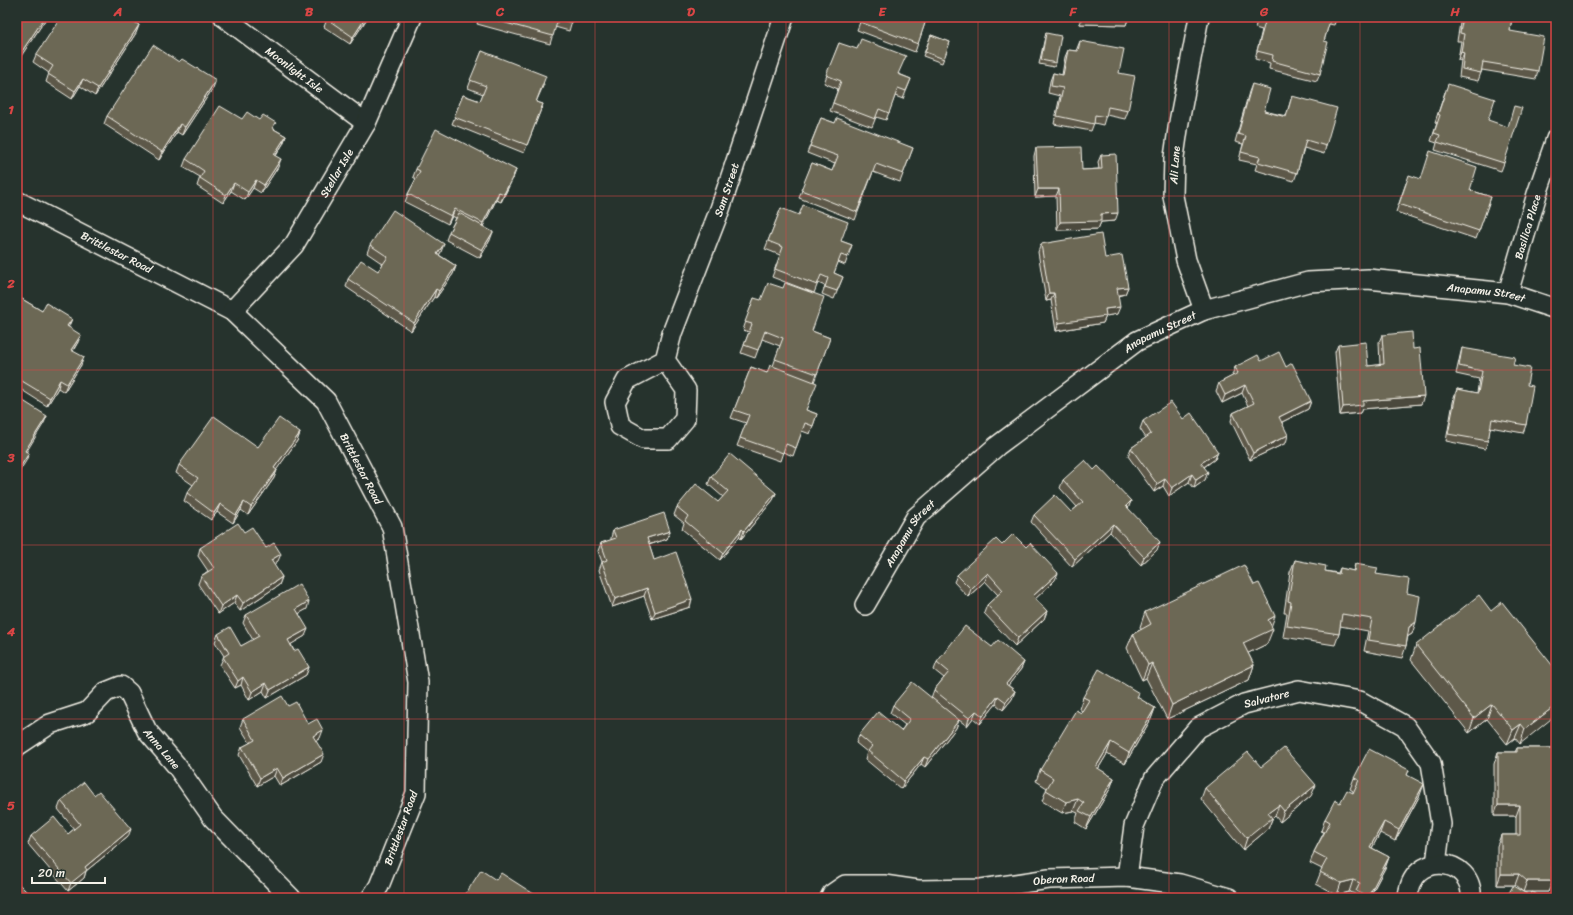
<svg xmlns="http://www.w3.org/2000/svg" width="1573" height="915" font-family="Sriracha,sans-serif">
<rect width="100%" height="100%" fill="#26332d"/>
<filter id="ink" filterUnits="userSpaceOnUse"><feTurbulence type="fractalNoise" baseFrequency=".025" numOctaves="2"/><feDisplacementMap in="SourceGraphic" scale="8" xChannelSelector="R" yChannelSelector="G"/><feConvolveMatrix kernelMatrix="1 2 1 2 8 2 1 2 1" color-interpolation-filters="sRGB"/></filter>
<g filter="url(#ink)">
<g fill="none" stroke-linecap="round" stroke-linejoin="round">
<g stroke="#f4f1e8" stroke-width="22">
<g id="street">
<path id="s1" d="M224 17 366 123"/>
<path d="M1199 17 1179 122 1174 157 1173 196 1186 260 1204 310"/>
<path id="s2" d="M17 201 232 311 326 401 392 527 418 682 416 793 379 886 371 898"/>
<path id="s3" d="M1508 293 1537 194 1556 139"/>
<path id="s4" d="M232 311 294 245 366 123 412 17"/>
<path id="s5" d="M665 360 627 380 615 402 620 426 643 439H668L685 419 686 390 665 360 672 333 720 209 784 17"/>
<path id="s6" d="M865 605 916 517 997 446 1137 341 1204 310 1308 282 1368 279 1508 293 1556 309"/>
<path id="s7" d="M17 746 50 724 87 712 106 692 121 686 129 693 147 731 176 765 213 818 291 898"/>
<path id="s8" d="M1127 877 1134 826 1154 779 1198 728 1244 704 1299 690 1360 701 1405 726 1431 763 1441 824 1436 864"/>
<path id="s9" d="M830 898 832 894 845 885H884L918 890 981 889 1049 879 1127 877 1180 884 1229 898"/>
<path d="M1408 898C1411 849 1474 857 1471 898"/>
</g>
</g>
<use href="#street" stroke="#26332d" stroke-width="19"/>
</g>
<path fill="#5d5949" stroke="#f4f1e8" d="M17 17H47L17 62Z
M368 17 350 44 324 27 327 19Z
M479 17H573L569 31 555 27 550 44 477 24Z
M862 17 922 22 925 23 915 52 857 30Z
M1080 17H1143L1142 19H1128L1126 25 1080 24Z
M1258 17H1337L1334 25 1329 24 1324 41 1320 74 1317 81 1269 69 1270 63 1255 59 1262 30 1255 28Z
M1461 17H1512L1510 31 1538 71 1536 79 1482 70 1478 81 1459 77 1461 60H1458L1461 41H1457Z
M139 25 136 33 95 96 80 86 72 99 46 82 49 73 33 62 36 55Z
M1046 33 1056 63 1054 67 1039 64 1045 37Z
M931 35 950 42 942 63 923 56Z
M1080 41 1119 73 1128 111 1125 119 1106 115 1103 125 1094 123 1091 131 1054 124 1060 96 1048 93 1050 81 1053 73 1062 75 1065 57 1068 50 1076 51Z
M839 43 899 74 911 79 903 99 895 96 886 120 876 117 872 127 830 111 838 89 824 83Z
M482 51 544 84 536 102 543 104 524 153 452 124 463 95 480 101 483 94 468 88Z
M1252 84 1264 111 1286 116 1292 96 1326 146 1324 154 1304 148 1297 173 1294 181 1255 170 1257 164 1239 160 1243 144 1235 142 1249 92Z
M213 88 182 135 177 132 159 160 104 124 107 116Z
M1445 92 1488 120 1504 163 1501 171 1435 150 1437 143 1431 141 1437 123 1435 122Z
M821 118 835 123 913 148 900 182 873 172 855 220 799 198 812 163 832 171 835 164 807 153Z
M274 129 286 136 283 144 276 156 278 167 261 193 253 188 245 200 231 191 223 203 197 186 200 177 183 167 186 159Z
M1036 148 1082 170 1099 169 1098 162 1101 155 1115 221 1101 222 1098 229 1057 230 1056 196 1035 197 1034 156Z
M416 169 516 170 513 178 501 202 496 200 483 226 490 240 480 258 446 240 449 232 456 218 452 216 448 224 405 202 408 194 416 179 413 177Z
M1420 179 1470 190 1491 197 1476 239 1396 212 1406 183Z
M781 208 841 241 852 245 845 265 838 262 834 273 843 277 834 299 822 294 825 286 818 283 814 293 772 277 780 255 765 249Z
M1041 244 1105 258 1128 287 1125 294 1118 296 1117 314 1106 316 1103 323 1056 331 1051 300 1046 301 1038 252Z
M370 245 441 252 439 255 456 266 453 274 436 298 434 297 411 331 346 287 348 279 378 271 383 264 367 253Z
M17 296 42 311 69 326 68 327 78 342 73 351 81 365 64 392 58 388 47 406 17 387Z
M754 298 812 331 830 338 814 382 806 410 817 414 810 434 802 431 793 456 783 452 780 461 737 446 746 423 731 418 751 367 767 373 773 366 780 346 762 339 755 358 741 353 749 332 743 330Z
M1382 335 1413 349 1421 404 1362 409 1360 413 1340 415 1335 352 1338 345 1368 366 1380 365 1379 342Z
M1462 348 1513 365 1527 385 1526 425 1523 433 1490 427 1488 441 1485 449 1446 441 1454 397 1457 389 1477 393 1479 379 1456 374 1460 356Z
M1261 361 1286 367 1311 401 1308 409 1282 422 1286 443 1250 460 1231 421 1233 413 1248 406 1242 393 1222 403 1216 391 1219 383 1233 376 1232 375 1235 367Z
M1183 419 1218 452 1215 459 1204 467 1205 480 1194 488 1189 482 1169 496 1163 486 1154 492 1128 456 1131 448 1146 438 1140 429 1143 421Z
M300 433 297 441 276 470H277L274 478 248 515 241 510 233 523 217 512 211 520 184 501 187 493 193 485 176 473 179 465 258 447Z
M1094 470 1131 501 1128 508 1157 550 1141 565 1110 532 1072 567 1031 522 1034 515 1071 512 1077 507 1060 488 1063 480Z
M711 477 776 493 773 500 741 539 739 537 720 560 682 529 684 523 674 515 677 507 718 502 723 497 708 484Z
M613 530 670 531 667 539 649 545 654 560 690 607 652 619 644 596 612 607 599 570 602 562 598 551 601 543 611 540V538Z
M244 532 266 548 278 561 273 565 282 577 279 585 240 611 234 603 218 614 198 584 201 576 208 571 198 556 200 548Z
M1002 545 1055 580 1035 599 1047 611 1044 619 1015 646 984 613 987 605 998 595 985 581 968 597 954 582 957 575Z
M1295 560 1325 571 1338 573 1340 568 1353 571 1355 564 1376 574 1407 593 1412 634 1408 636 1406 646 1402 658 1364 651 1368 631 1340 626 1339 634 1335 645 1283 637 1287 613H1284L1290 572Z
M307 609 299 613 305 636 291 644 294 651 309 667 306 675 267 698 263 691 249 700 241 685 235 688 220 665 224 656 215 642 218 634 241 646 253 640 243 623 246 615Z
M1491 611 1556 670 1520 744 1515 738 1507 744 1487 719 1469 733 1411 660 1416 645Z
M1145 612 1271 627 1267 644 1248 653 1254 665 1249 680 1167 719 1146 678 1142 680 1127 648 1133 634 1141 629 1140 627Z
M992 647 1024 662 1021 669 1008 685 1015 691 1012 699 1003 710 996 704 980 724 973 718 967 726 959 720 956 728 925 767 921 764 901 789 865 759 867 752 856 743 859 735 901 731 905 725 890 713 893 705 931 698 934 690 944 678 934 670 937 662Z
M1083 697 1137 698 1155 708 1151 719 1125 764 1107 754 1098 769 1114 778 1110 789 1086 829 1075 822 1078 813 1073 811 1062 813 1042 801 1047 788 1036 781 1040 770 1082 711 1079 709Z
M288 706 308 724 320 738 316 741 321 762 280 786 274 776 257 786 239 755 242 747 250 743 240 727 243 719Z
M1517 748H1556V877H1553V881L1548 892H1533L1530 896 1532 892H1523L1515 885H1497V846L1501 835H1516V816H1494V764L1498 752H1515Z
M1261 767 1311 796 1280 822 1275 816 1272 819 1268 829 1243 850 1201 799 1205 788Z
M1409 770 1407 775 1420 795 1395 841 1380 833 1372 848 1389 857 1385 868 1369 898H1353L1355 894 1349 892 1337 895 1316 884 1322 869 1310 863 1314 852 1324 832 1321 831 1325 819 1340 803 1353 793V791L1350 789 1354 778Z
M61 801 128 837 86 871 84 878 68 891 28 844 31 836 68 834 74 829 58 809Z"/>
<path fill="#4c493c" stroke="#f4f1e8" d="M45 17H47L17 62 20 54Z
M366 17H368L350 44 353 37Z
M1082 17H1143L1142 19H1128L1126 25 1080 24Z
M139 25 136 33 95 96 98 88Z
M1461 52 1464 53 1461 60H1458Z
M83 79 80 86 72 99 75 91Z
M216 80 213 88 182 135 185 127Z
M180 124 177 132 159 160 162 152Z
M286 136 283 144 271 162 274 155Z
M281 159 278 167 261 193 264 185Z
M516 170 513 178 501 202 504 194Z
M256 180 253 188 245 200 248 192Z
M234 183 231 191 223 203 226 195Z
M1038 189H1059L1056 196 1035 197Z
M499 192 496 200 481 231 483 223Z
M455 209 452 216 448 224 451 216Z
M1118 213 1115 221 1101 222 1098 229 1057 230 1060 222 1101 214Z
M493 232 490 240 480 258 482 250Z
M444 244 441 252 435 261 437 254Z
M456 266 453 274 436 298 439 291Z
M1128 287 1125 294 1114 296 1117 288Z
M436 289 434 297 411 331 414 323Z
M1049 293H1054L1051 300 1046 301Z
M1120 307 1117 314 1106 316 1103 323 1056 331 1059 323 1105 309Z
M72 319 69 326 64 334 67 326Z
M81 335 78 342 68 358 71 350Z
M84 357 81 365 64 392 67 384Z
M60 380 58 388 47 406 50 398Z
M1245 385 1242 393 1222 403 1225 395Z
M1424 396 1421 404 1362 409 1360 413 1340 415 1343 407 1363 401Z
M1311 401 1308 409 1276 425 1279 417Z
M47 416 44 423 22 459 25 451Z
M300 433 297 441 272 476 274 468Z
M1288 435 1286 443 1250 460 1253 453Z
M1218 452 1215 459 1198 471 1201 463Z
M29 453 26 461 17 475V472Z
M277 470 274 478 248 515 251 507Z
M1208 472 1205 480 1194 488 1196 480Z
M1192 474 1189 482 1169 496 1172 488Z
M1165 479 1163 486 1154 492 1157 484Z
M776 493 773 500 741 539 744 531Z
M1131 501 1128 509 1126 506Z
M244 502 241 510 233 523 236 515Z
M220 504 217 512 211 520 214 513Z
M1113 524 1110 532 1072 567 1075 559Z
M742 529 739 537 720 560 723 553Z
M670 531 667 539 644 546 647 538Z
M1160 542 1157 550 1141 565 1144 557Z
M281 554 278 561 268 568 271 560Z
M988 573 985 581 968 597 971 589Z
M1058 573 1055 580 1030 604 1033 596Z
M282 577 279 585 240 611 243 603Z
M647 588 644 596 612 607 615 599Z
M237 595 234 603 218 614 221 606Z
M692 599 690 607 652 619 655 612Z
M309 601 307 609 293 617 296 609Z
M1047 611 1044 619 1015 646 1018 638Z
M1275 616 1270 630 1273 629 1267 644 1238 658 1243 643 1268 620Z
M1416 622 1412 634 1405 638 1409 627Z
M308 629 305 636 285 648 288 640Z
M1024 662 1021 669 1003 692 1006 684Z
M1152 663 1146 678 1142 680 1148 665Z
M1254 665 1249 680 1167 719 1172 705Z
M309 667 306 675 267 698 270 690Z
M243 677 241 685 235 688 238 681Z
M266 683 263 691 249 700 252 692Z
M1015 691 1012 699 1003 710 1006 702Z
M998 696 996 704 980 724 983 716Z
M1492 704 1487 719 1469 733 1474 718Z
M1556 705V715L1520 744 1525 729Z
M1155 708 1151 719 1125 764 1129 753Z
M976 711 973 718 967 726 969 718Z
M959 720 956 728 925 767 928 759Z
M1521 724 1515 738 1507 744 1513 730Z
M323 730 320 738 310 744 313 736Z
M1111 742 1107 754 1092 779 1096 767Z
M324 754 321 762 280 786 283 778Z
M924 757 921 764 901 789 904 781Z
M277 768 274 776 257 786 260 778Z
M1114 778 1110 789 1086 829 1091 817Z
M1424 784 1420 795 1395 841 1399 830Z
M1316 785 1311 796 1280 822 1284 811Z
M1078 799 1073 811 1062 813 1066 802Z
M1279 805 1275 816 1272 819 1268 829 1243 850 1247 838 1268 813Z
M1498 805H1520L1516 816H1494Z
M1384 822 1380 833 1366 859 1370 847Z
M131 829 128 837 86 871 84 878 68 891 71 883 85 867Z
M1389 857 1385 868 1369 898H1367Z
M1556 865V877H1548L1552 866Z
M1501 874H1519L1515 885H1497Z
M1353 880 1349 892 1337 895 1341 883Z
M1527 881H1553L1548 892H1523Z"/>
<path fill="#6c6855" stroke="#f4f1e8" d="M17 17H45L20 54 17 52Z
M61 17H127L139 25 98 88 83 79 75 91 48 74 53 66 36 55Z
M328 17H366L353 37 327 19Z
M484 17H573L572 23 558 19 553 36Z
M862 17H924L922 22 925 23 918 44 860 22Z
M1258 17H1331L1324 41 1328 42 1320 74 1272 61 1273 55 1257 51 1265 22 1258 20Z
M1463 17H1512L1510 31 1544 37 1538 71 1483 62 1481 73 1462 69 1464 53 1461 52 1464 34 1460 33Z
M1046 33 1061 36 1056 63 1041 60Z
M931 35 950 42 944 59 925 52Z
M861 39 906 56 898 74 911 79 906 91 898 88 889 113 879 109 875 119 833 103 841 81 826 75 839 43 857 49Z
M1080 41 1124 49 1119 73 1135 76 1128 111 1108 107 1106 117 1095 115 1094 124 1057 116 1063 88 1051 86 1053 73 1063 75 1068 50 1078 51Z
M153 45 179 62 182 59 216 80 185 127 180 124 162 152 107 116Z
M482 51 546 76 536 102 543 104 527 145 454 117 463 95 480 101 486 86 470 80Z
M1252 84 1270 89 1264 111 1286 117 1292 96 1337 108 1326 146 1306 140 1297 173 1258 162 1260 157 1241 152 1246 136 1238 134Z
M1448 84 1495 99 1488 120 1508 127 1514 106 1522 108 1504 163 1437 142 1440 135 1434 133 1440 115 1438 114Z
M220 106 242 119 247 112 259 120 263 115 276 123 272 128 286 136 274 155 281 159 264 185 256 180 248 192 234 183 226 195 200 178 204 171 186 159Z
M821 118 835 123 837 118 913 148 903 174 876 164 857 212 801 190 812 163 832 171 838 156 810 146Z
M436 129 516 170 504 194 499 192 483 223 455 209 451 216 408 194 420 171 416 169Z
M1081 147 1082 170 1102 169 1101 155 1116 154 1118 213 1101 214V221L1060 222 1059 189H1038L1036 148Z
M1430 151 1477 167 1470 190 1491 197 1479 231 1399 204 1409 175 1421 179Z
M803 205 848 222 841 241 852 245 847 257 841 255 834 273 843 277 837 291 825 287 828 278 821 275 817 285 775 269 783 247 768 241 781 208 799 215Z
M393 210 444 244 437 254 456 266 439 291 436 289 414 323 348 279 361 260 378 271 388 257 370 245Z
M459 213 493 232 482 250 449 232Z
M1101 234 1105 258 1122 255 1128 287 1117 288 1120 307 1105 309 1106 316 1059 323 1054 293H1049L1041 244Z
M768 283 783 288 785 283 824 297 812 331 830 338 817 374 775 359 783 338 765 331 758 350 744 345 752 324 745 322 754 298 761 300Z
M17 296 42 311 46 303 72 319 67 326 81 335 71 350 84 357 67 384 60 380 50 398 17 378Z
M1412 332 1413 349 1420 348 1424 396 1363 401V405L1343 407 1338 345 1366 342 1368 366 1384 364 1382 335Z
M1462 348 1515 357 1513 365 1530 368 1527 385 1533 386 1526 425 1492 419 1488 441 1448 434 1457 389 1478 393 1482 371 1459 366Z
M1279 352 1286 367 1292 363 1311 401 1279 417 1288 435 1253 453 1233 413 1254 403 1245 385 1225 395 1219 383 1238 373 1235 367 1258 355 1261 361Z
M770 365 817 383 806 410 817 414 813 426 805 423 796 448 786 444 783 453 740 438 749 415 734 410 751 367 767 373Z
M17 397 47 416 25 451 29 453 17 472Z
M1171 402 1183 419 1191 413 1218 452 1201 463 1208 472 1196 480 1192 474 1172 488 1165 479 1157 484 1131 448 1151 434 1143 421Z
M214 416 258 447 279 418 300 433 274 468 277 470 251 507 244 502 236 515 220 504 214 513 187 493 198 478 179 465Z
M730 454 776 493 744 531 742 529 723 553 685 521 688 516 677 507 696 484 718 502 728 491 711 477Z
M1085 460 1094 470 1098 466 1131 501 1126 506 1160 542 1144 557 1113 524 1075 559 1034 515 1055 495 1071 512 1083 502 1063 480Z
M664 513 670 531 647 538 654 560 676 552 692 599 655 612 647 588 615 599 602 562 607 560 601 543 616 538 613 530Z
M238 523 244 532 252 527 266 548 274 543 281 554 271 560 282 577 243 603 237 595 221 606 201 576 214 568 200 548Z
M1013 534 1026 547 1030 543 1058 573 1033 596 1047 611 1018 638 987 605 1003 590 988 573 971 589 957 575 996 539 1002 545Z
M1295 560 1326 566 1325 571 1339 574 1340 568 1354 571 1355 564 1378 568 1376 574 1409 579 1407 593 1420 596 1416 622 1409 627 1406 646 1368 640 1372 619 1342 614 1339 634 1287 626 1291 602 1288 601Z
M1244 565 1254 585 1259 583 1275 616 1268 620 1273 629 1243 643 1254 665 1172 705 1152 663 1148 665 1133 634 1151 624 1145 612Z
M299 584 309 601 296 609 308 629 288 640 294 651 298 649 309 667 270 690 266 683 252 692 243 677 238 681 223 657 229 653 218 634 230 627 241 646 259 636 246 615Z
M1479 595 1491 611 1502 602 1556 670V705L1525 729 1521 724 1513 730 1492 704 1474 718 1416 645Z
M965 626 992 647 998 640 1024 662 1006 684 1015 691 1006 702 998 696 983 716 976 711 969 718 934 690 949 672 937 662Z
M1099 669 1139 693 1137 697 1155 708 1129 753 1111 742 1096 767 1114 778 1091 817 1079 811 1084 803 1078 799 1066 802 1046 790 1053 778 1040 770 1076 710 1081 713 1089 700 1083 697Z
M912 682 959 720 928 759 924 757 904 781 868 751 872 746 859 735 878 712 901 731 910 719 893 705Z
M282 696 288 706 296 702 308 724 317 719 323 730 313 736 324 754 283 778 277 768 260 778 242 747 255 740 243 719Z
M1284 748 1316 785 1284 811 1279 805 1268 813 1272 818 1247 838 1205 788 1248 752 1261 767Z
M1517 748H1556V865L1552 866 1553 881H1527L1519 874H1501V835H1520V805H1498V752H1517Z
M1369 749 1409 770 1407 775 1424 784 1399 830 1384 822 1370 847 1389 857 1368 897 1356 891 1360 883 1353 880 1341 883 1320 872 1327 859 1314 852 1330 822 1325 819 1335 800 1340 803 1347 790 1353 793 1359 780 1354 778Z
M84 782 94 795 99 791 131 829 85 867 87 870 71 883 31 836 54 817 68 834 80 824 61 801Z
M481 870 496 880 501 873 540 898H463Z
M17 882 33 898H17Z
M1513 886 1530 896 1532 892 1543 898H1506Z"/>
</g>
<path fill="none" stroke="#da4645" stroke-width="1" stroke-opacity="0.55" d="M213 17V898M404 17V898M595 17V898M786 17V898M978 17V898M1169 17V898M1360 17V898M17 196H1556M17 370H1556M17 545H1556M17 719H1556"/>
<g text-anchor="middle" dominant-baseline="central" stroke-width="3" stroke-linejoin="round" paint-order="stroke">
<g font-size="11" fill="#f4f1e8" stroke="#26332d">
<text stroke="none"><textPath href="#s1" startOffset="88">Moonlight Isle</textPath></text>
<text transform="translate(1175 165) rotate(-86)">Ali Lane</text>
<text stroke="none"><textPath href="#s4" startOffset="174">Stellar Isle</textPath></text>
<text stroke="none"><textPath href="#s5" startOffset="417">Sam Street</textPath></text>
<text stroke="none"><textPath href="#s3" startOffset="69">Basilica Place</textPath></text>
<text stroke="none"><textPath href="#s2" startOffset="112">Brittlestar Road</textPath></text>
<text stroke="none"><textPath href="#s6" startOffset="745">Anapamu Street</textPath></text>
<text stroke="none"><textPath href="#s6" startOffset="409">Anapamu Street</textPath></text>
<text stroke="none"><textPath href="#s2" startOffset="448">Brittlestar Road</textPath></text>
<text stroke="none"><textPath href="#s6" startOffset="85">Anapamu Street</textPath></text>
<text stroke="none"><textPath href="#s8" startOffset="245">Salvatore</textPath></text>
<text stroke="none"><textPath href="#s7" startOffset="198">Anna Lane</textPath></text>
<text transform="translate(401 828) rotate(-70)">Brittlestar Road</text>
<text stroke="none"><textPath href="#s9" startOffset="240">Oberon Road</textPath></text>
</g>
</g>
<rect width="1573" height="915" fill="none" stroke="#26332d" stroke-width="44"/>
<path d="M32 877v6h73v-6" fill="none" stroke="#f4f1e8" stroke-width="2"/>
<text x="38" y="877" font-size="12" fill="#f4f1e8" stroke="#26332d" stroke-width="3" paint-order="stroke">20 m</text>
<rect x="22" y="22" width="1529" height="871" fill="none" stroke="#da4645" stroke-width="1.5"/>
<g font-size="13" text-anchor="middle" font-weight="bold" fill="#da4645">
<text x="118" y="16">A</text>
<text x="309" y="16">B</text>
<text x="500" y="16">C</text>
<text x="691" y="16">D</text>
<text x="882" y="16">E</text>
<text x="1073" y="16">F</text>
<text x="1264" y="16">G</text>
<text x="1455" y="16">H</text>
<text x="11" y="114">1</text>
<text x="11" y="288">2</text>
<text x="11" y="462">3</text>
<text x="11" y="636">4</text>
<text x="11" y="810">5</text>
</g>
</svg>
